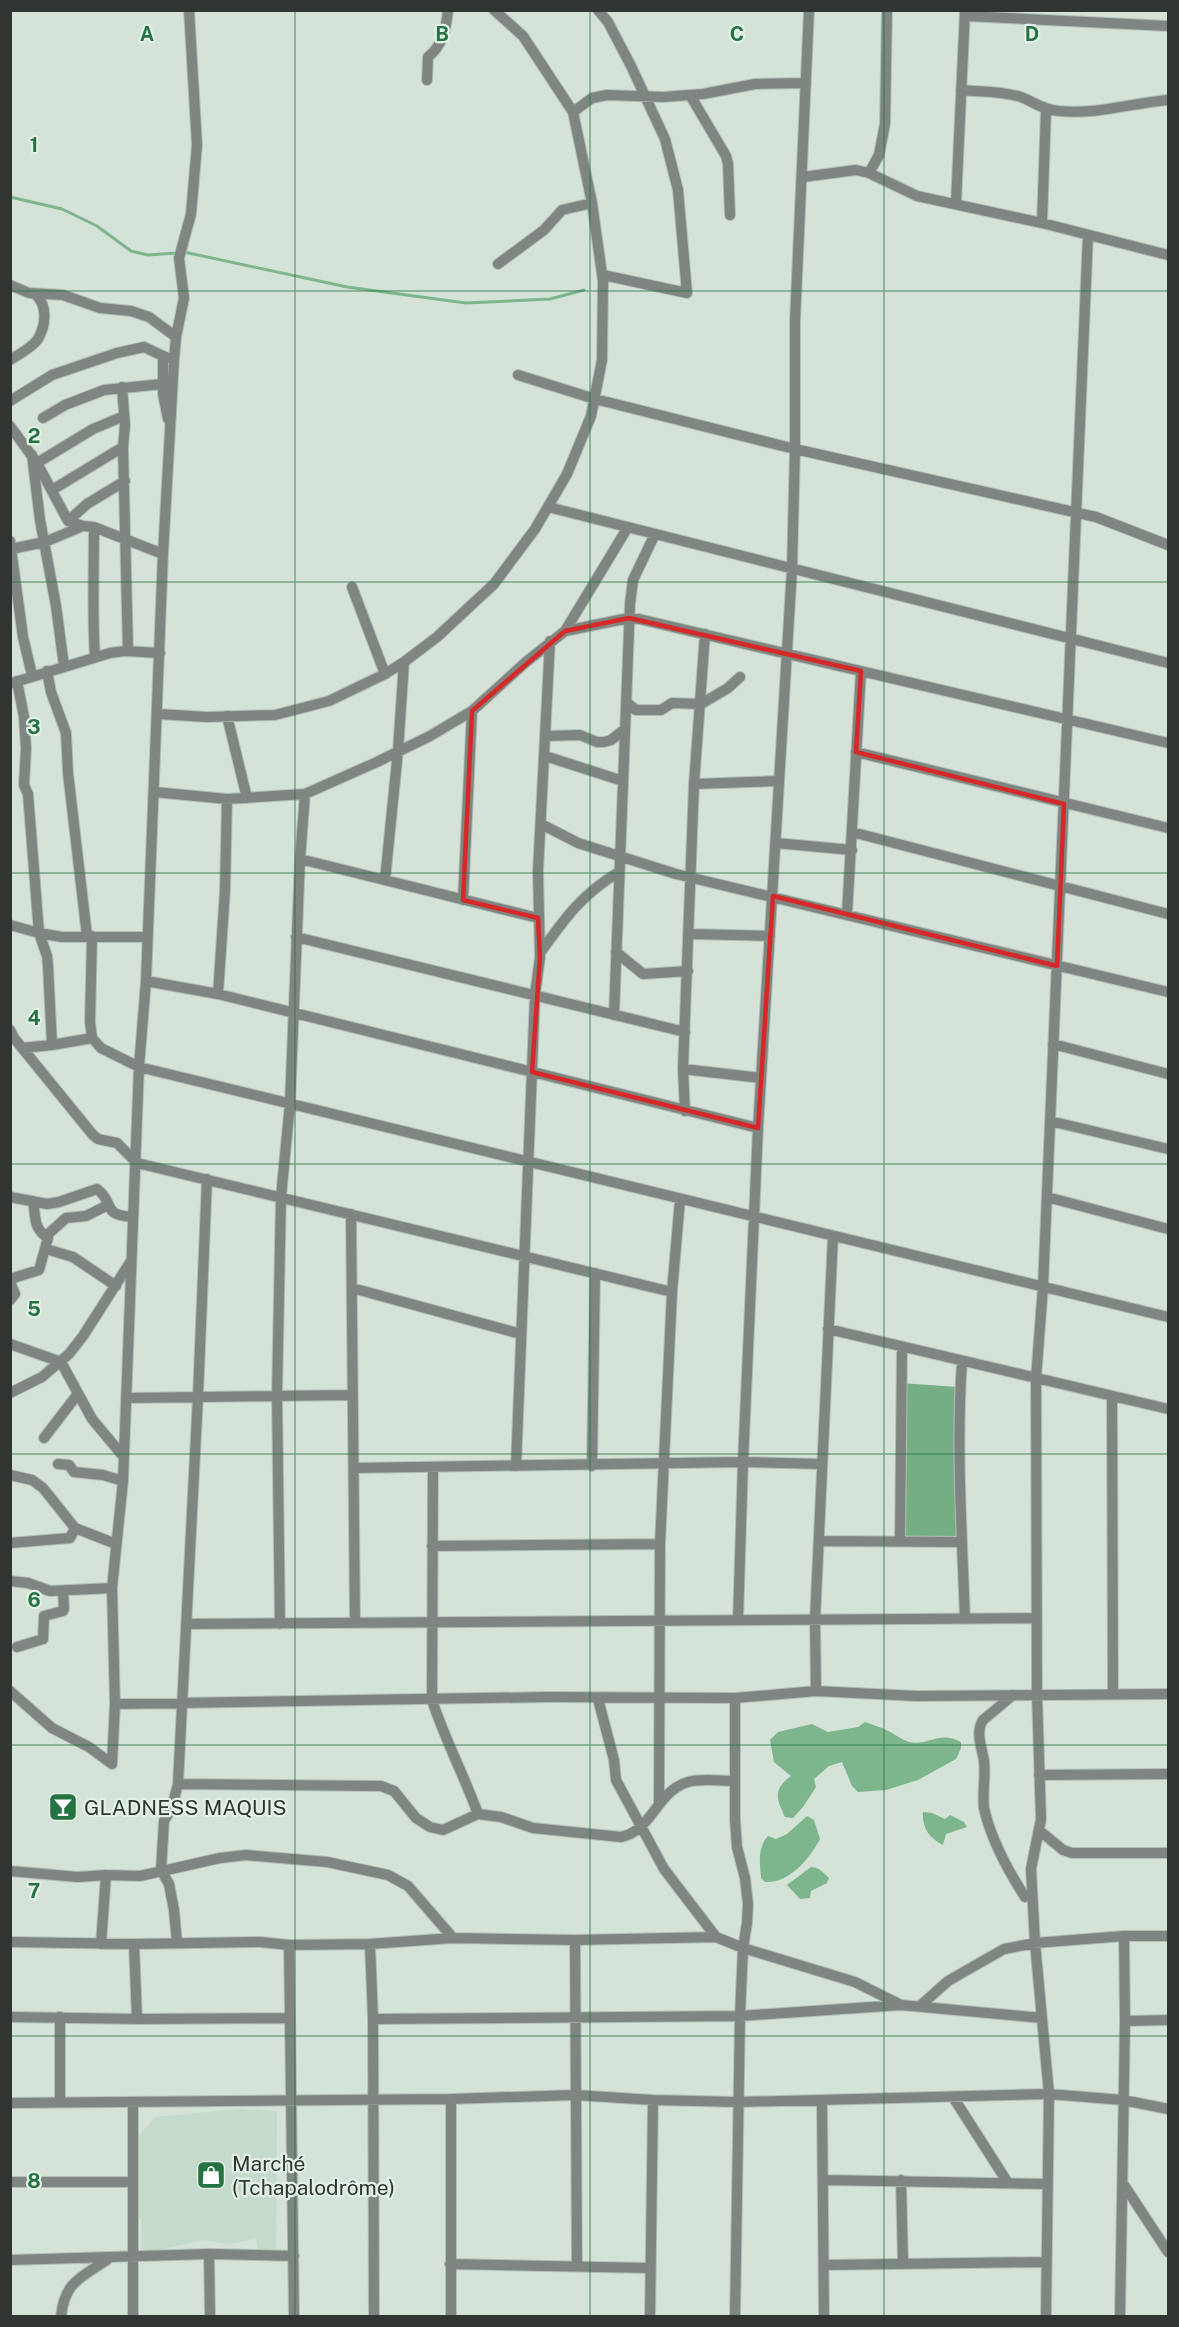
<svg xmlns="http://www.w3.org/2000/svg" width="1179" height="2327" font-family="'Public Sans',sans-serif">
<rect width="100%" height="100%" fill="#d4e2d8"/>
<path fill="#c5daca" d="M238 2109 277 2111 276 2250H258L256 2239 229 2244 203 2240 147 2253 142 2249 141 2219 137 2218V2138L155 2117Z"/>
<path fill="#75ae85" d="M901 1383 957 1387 960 1541H895Z"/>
<path fill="#7db68d" d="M865 1722C873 1725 881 1727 888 1731 895 1734 902 1740 909 1742 930 1746 939 1730 961 1742V1748L956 1759 918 1780 886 1790 858 1792 852 1786 842 1762 829 1766 814 1779 816 1787 803 1807 793 1818 785 1817C776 1798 773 1789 791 1776L774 1762 770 1740 778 1732 812 1724 828 1732 858 1727Z
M923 1812 932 1813 945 1819 950 1815 964 1822 967 1827 946 1834 943 1845C929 1838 922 1828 923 1812Z
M807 1816 814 1820 820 1839C810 1858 789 1884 765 1882L761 1878C760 1863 757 1848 768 1836L776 1839 787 1834Z
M811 1867C820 1868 823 1872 829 1878L827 1883 811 1891 810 1898 800 1899 787 1885Z"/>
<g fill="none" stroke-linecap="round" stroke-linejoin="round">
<path stroke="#7db68d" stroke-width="3" d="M10 197 62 209 97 226 131 251 148 255 177 253
M184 252 347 287 466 303 550 299 584 290"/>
<g stroke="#b3bfb7" stroke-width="12">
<path id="minor" d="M598 10 608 22 631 66 665 139 678 190 687 293 603 275
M965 16 1168 26
M427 80 428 57C443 45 446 29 448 10
M961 90C980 92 1002 91 1021 97 1034 102 1043 110 1059 111 1095 115 1133 103 1168 100
M690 95 726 156 728 164 730 215
M573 112 592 98 607 95 663 97 703 94 755 84 806 83
M869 173 879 155 885 124 887 10
M803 177 856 170 869 173 917 196 1042 223 1168 255
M956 203 965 11
M1042 223 1046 110
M498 264 544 230 562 210 592 203
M10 285 29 293 63 295 100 308 131 311 149 317 176 337
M168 358 163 356V394L168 419
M10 360C19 354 32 348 38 339 46 325 48 305 35 294
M518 375 595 399 795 449 1096 517 1168 545
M122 387 125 425 123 447 128 651
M10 401 52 375 117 353 144 347 163 356
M43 418 65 405 104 390 162 384
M10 426 37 463 68 521 83 526 94 527 163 554
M32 455 40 520 56 606 64 666
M37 463 93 429 124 416
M52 490 123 447
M548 507 1168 663
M68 521 87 504 125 481
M94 527C94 571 92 614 95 657
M10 541 23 637 32 675
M11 549 45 542 83 526
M352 587 385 674
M565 631 629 618 639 619 1168 743
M47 671 51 692 66 733 68 773 87 936
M17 681 24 717 26 749 24 785 28 794 39 933 47 956 48 966 52 1045
M12 683 110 653 125 651 160 653
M626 702 636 710H661L672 703 701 704 728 688 740 677
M158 714 207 717 275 715 329 701 385 674 404 662 437 637 494 584 535 529 567 474 591 416 602 360 603 281 592 203 573 112 523 36 494 10
M227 716 247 798
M546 736 580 735 597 742H604L611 740 625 729
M856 752 1168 828
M545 756 623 781
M694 784 778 781
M154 792 227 799 305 794 377 762 430 736 472 711 526 662 565 631 628 527
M541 824 578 843 676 874 1168 992
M852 832 1168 914
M776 843 852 850
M300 859 538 918
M385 880 398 751 404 662
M463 900 472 711
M847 914 861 671
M10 925 39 933 62 937H147
M690 934 770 936
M92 936 90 1022 92 1038 101 1048 139 1067 1168 1317
M296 937 685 1032
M616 952 643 974 688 971
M540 953C565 918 582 894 619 872
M146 981 218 994 758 1128
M218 994 225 891 227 799
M614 1015 630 604 633 580 655 534
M10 1030 14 1038 93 1135 98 1139 117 1143 137 1163 672 1292
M1053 1044 1168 1074
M22 1048 52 1045 92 1038
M683 1069 761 1078
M685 1111 683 1069 694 784 705 634
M1050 1121 1168 1149
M10 1197 47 1204 59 1202 97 1189C116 1203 100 1215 133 1217
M1047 1197 1168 1229
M351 1214 355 1623
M46 1236 66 1218 86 1216 108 1205
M46 1249 73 1257 116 1286
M10 1279 39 1270 48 1238C33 1228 36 1218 33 1201
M10 1282 15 1294 10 1300
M352 1288 521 1334
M828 1329 1168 1409
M10 1344 61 1362 92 1419 123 1456
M962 1362C956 1447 962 1534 965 1619
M10 1393 42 1377 69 1354 83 1336 131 1261
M1112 1396 1113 1694
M126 1398 353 1395
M44 1438 77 1395
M58 1464 69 1465 74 1472 103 1475 123 1481
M516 1466 535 995 540 957 538 871 550 641
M592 1466 595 1273
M433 1467 432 1700C445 1740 464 1775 478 1814
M354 1468 743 1462 822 1464
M10 1475 32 1480 43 1488 75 1528 116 1544
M819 1541 962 1542
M900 1542 902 1347
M10 1543 70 1538 75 1528
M432 1546 660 1544
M10 1581 28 1583 50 1591 112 1588
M738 1620 743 1462 758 1128 792 569 795 449V321L809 10
M186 1624 1036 1618
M280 1624 277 1395 281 1197 290 1103 300 859 305 794
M17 1647 43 1639 44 1616 63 1611 64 1609 63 1591
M10 1691 52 1728 89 1747 112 1764
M816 1691 815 1620 833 1236
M1013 1695 983 1720C975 1732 982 1748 984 1761 986 1776 982 1793 984 1808 991 1840 1007 1869 1025 1897
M735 1698V1820L737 1847 745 1878 748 1904 747 1923 743 1948 740 2016 735 2316
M598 1699 614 1760 616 1780 664 1869 716 1937
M115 1704 548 1697 735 1698 816 1691 916 1696 1168 1694
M112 1764 115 1704 112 1588 123 1481 139 1067 146 981 163 554 174 360 176 337 184 298 179 258 191 214 197 145 189 10
M1039 1775 1168 1774
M178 1784 381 1786 394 1791 416 1818 430 1827 443 1830 478 1814 501 1817 533 1828 621 1837C652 1831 657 1791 688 1782 702 1778 721 1781 735 1781
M659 1803 660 1544 672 1292 680 1200
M1040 1831 1063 1850 1072 1853H1168
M10 1871 78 1877 106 1875 140 1876 220 1858 246 1855 327 1862 388 1875 408 1886 453 1938
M575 1940 577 2267
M10 1942 134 1944 260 1942 289 1945 370 1944 453 1938 575 1940 716 1937 743 1948 855 1982 901 2005
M177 1943 174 1910 169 1884 161 1870 164 1821 172 1807 178 1784 198 1396 207 1179
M101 1944 106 1875
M134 1944 137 2019
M370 1944 373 2019 374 2316
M289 1945 294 2316
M920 2006 948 1981 1004 1949 1035 1943 1124 1936H1168
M10 2017 137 2019 290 2018
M60 2017V2103
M373 2019 740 2016 901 2005 1042 2018
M1125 2021 1168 2020
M953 2097 1008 2183
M451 2099V2316
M822 2101 824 2316
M10 2103 451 2099 575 2095 653 2100 738 2102 1049 2094 1123 2100 1168 2109
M824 2180 1046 2184
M901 2180 903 2263
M10 2182H132
M1124 2185 1168 2252
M209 2254 210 2316
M10 2260 209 2254 294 2256
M450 2264 650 2268
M825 2265 1045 2262
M61 2316C65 2281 81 2278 108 2259
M133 2316V2103
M650 2316 653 2100
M1046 2316 1049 2094 1035 1943 1031 1869 1041 1819 1037 1695 1036 1378 1043 1287 1088 235
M1120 2316 1125 2021 1124 1936"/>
</g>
<use href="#minor" stroke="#7f8580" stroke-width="10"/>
</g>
<path fill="none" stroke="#d62828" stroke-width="4.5" stroke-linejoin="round" d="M629 618 861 671 856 752 1064 804 1057 966 773 896 758 1128 532 1072 540 957 538 918 463 900 472 711 565 631Z"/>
<path fill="none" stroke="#257242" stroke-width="1.5" stroke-opacity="0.55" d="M295 10V2316M590 10V2316M884 10V2316M10 291H1168M10 582H1168M10 873H1168M10 1164H1168M10 1454H1168M10 1745H1168M10 2036H1168"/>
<defs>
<g id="bar-square" transform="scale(1.5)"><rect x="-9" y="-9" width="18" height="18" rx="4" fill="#257242" stroke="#e2f0e5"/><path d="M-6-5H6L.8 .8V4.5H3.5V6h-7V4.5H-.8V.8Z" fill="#fff"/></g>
<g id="shop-square" transform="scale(1.5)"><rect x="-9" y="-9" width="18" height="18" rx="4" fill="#257242" stroke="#e2f0e5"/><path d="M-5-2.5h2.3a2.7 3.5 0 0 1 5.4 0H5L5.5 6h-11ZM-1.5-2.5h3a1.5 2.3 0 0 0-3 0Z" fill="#fff"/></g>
</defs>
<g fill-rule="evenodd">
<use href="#bar-square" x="63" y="1807"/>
<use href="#shop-square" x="211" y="2175"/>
</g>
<g text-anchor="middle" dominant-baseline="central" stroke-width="4.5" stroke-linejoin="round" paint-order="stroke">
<g font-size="21" fill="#303531" stroke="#e2f0e5" text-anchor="start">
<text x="84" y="1807">GLADNESS MAQUIS</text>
<text x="232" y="2163">Marché<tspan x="232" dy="24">(Tchapalodrôme)</tspan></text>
</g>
</g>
<g font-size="20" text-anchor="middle" font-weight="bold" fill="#257242" stroke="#e2f0e5" stroke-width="4.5" stroke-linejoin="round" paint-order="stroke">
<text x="147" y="41">A</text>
<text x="442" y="41">B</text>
<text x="737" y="41">C</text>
<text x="1032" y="41">D</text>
<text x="34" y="152">1</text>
<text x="34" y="443">2</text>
<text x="34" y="734">3</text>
<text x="34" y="1025">4</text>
<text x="34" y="1316">5</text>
<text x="34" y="1607">6</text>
<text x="34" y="1898">7</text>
<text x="34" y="2188">8</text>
</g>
<rect width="1179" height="2327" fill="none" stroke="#303531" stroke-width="24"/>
</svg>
